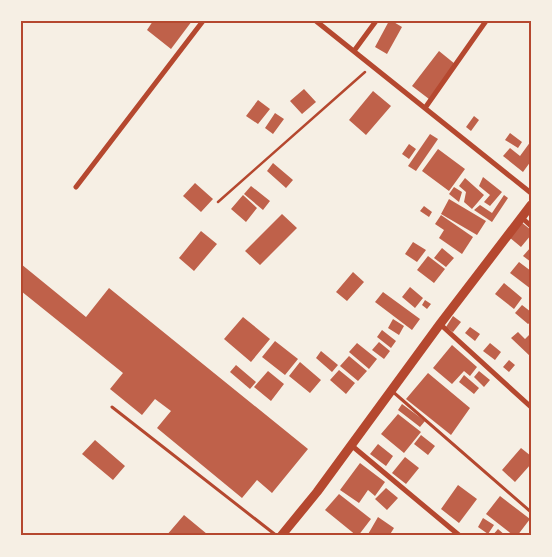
<svg xmlns="http://www.w3.org/2000/svg" width="552" height="557" font-family="Quicksand,sans-serif">
<rect width="100%" height="100%" fill="#f6efe4"/>
<path fill="#bf614a" d="M153 21H192L171 49 147 30Z
M389 21H392L402 27 387 54 375 47Z
M439 51 455 64 429 99 412 86Z
M304 89 316 102 302 114 290 101Z
M373 91 391 106 366 135 349 120Z
M258 100 270 109 258 124 246 116Z
M275 113 284 119 273 134 265 128Z
M474 116 479 120 471 131 466 127Z
M510 133 522 142 518 148 505 140Z
M430 134 438 139 416 171 408 166Z
M531 141V161L523 172 503 156 510 148 520 156Z
M409 144 416 149 409 159 402 154Z
M438 149 465 169 449 191 422 171Z
M273 163 293 180 286 188 267 171Z
M483 177 502 192 490 206 484 202 490 195 479 186Z
M465 178 484 195 472 209 464 202 466 192 459 186Z
M195 183 213 199 201 212 183 196Z
M251 186 270 201 263 210 244 194Z
M454 187 462 192 459 202 449 194Z
M243 195 257 208 246 222 231 209Z
M504 195 508 198 492 222 474 210 480 205 492 213Z
M449 199 486 221 477 235 441 214Z
M424 206 432 212 429 217 420 211Z
M282 214 297 228 260 265 245 251Z
M441 215 473 237 462 254 439 238 444 230 435 224Z
M521 222 531 230V235L521 247 509 237Z
M201 231 217 244 194 271 179 258Z
M413 242 426 250 417 262 405 254Z
M531 247V262L523 256Z
M442 248 454 258 446 267 434 258Z
M428 256 445 269 434 283 417 270Z
M519 262 531 271V289L510 273Z
M21 264 86 317 109 288 308 449 272 493 257 480 242 498 157 428 171 411 155 399 142 415 110 389 123 373 21 291Z
M353 272 364 282 347 301 336 292Z
M504 283 522 298 514 309 495 294Z
M410 287 423 298 415 308 402 297Z
M383 292 420 319 412 330 375 302Z
M425 300 431 304 427 309 422 305Z
M522 305 531 312V322L528 324 515 313Z
M453 316 461 322 453 332 446 327Z
M243 317 270 339 251 362 224 339Z
M393 319 404 326 399 335 388 328Z
M470 327 480 334 475 341 465 333Z
M382 330 396 341 391 348 377 337Z
M518 332 525 339 531 333V357L511 338Z
M275 341 298 359 285 375 262 357Z
M379 342 390 351 384 359 372 350Z
M357 343 377 359 369 369 349 352Z
M490 343 501 352 495 360 483 351Z
M452 345 477 367 470 376 464 371 452 384 433 368Z
M321 351 338 365 332 372 316 358Z
M349 356 367 371 358 381 340 366Z
M509 360 515 365 509 372 503 367Z
M300 362 321 380 310 393 289 376Z
M236 365 256 382 250 389 230 372Z
M339 370 355 383 346 394 330 380Z
M268 371 284 384 271 401 254 387Z
M479 371 490 380 484 387 474 377Z
M428 373 470 408 451 435 406 399Z
M464 375 479 388 474 394 459 382Z
M402 404 425 421 420 427 398 410Z
M398 414 421 432 404 453 381 434Z
M421 435 435 446 428 455 414 444Z
M95 440 125 466 113 480 82 454Z
M378 444 393 456 386 466 370 454Z
M521 448 531 456V464L515 482 502 470Z
M405 457 419 468 406 484 392 473Z
M360 463 385 482 375 496 368 490 359 503 340 490Z
M458 485 477 499 459 523 441 509Z
M386 488 398 498 387 510 375 499Z
M339 494 371 519 358 536H357L325 510Z
M500 496 530 519 517 536H514L486 514Z
M184 515 207 534 205 536H166Z
M378 517 394 528 389 536H367Z
M483 518 494 525 488 534 478 527Z
M498 529 506 536H492Z"/>
<g fill="none" stroke-linecap="round" stroke-linejoin="round">
<path stroke="#b5482f" stroke-width="2.5" d="M218 202 365 72"/>
<path stroke="#b5482f" stroke-width="3" d="M392 391 531 512
M112 407 277 536"/>
<path stroke="#b5482f" stroke-width="5" d="M316 21 531 193
M354 51 376 21
M425 108 486 21
M76 187 203 21
M521 217 531 226
M440 324 531 407
M351 445 460 536"/>
<path stroke="#b5482f" stroke-width="9" d="M281 536 317 492 440 324 531 205"/>
</g>
<rect width="552" height="557" fill="none" stroke="#f6efe4" stroke-width="45"/>
<rect x="22" y="22" width="508" height="512" fill="none" stroke="#b5482f" stroke-width="2"/>
</svg>
